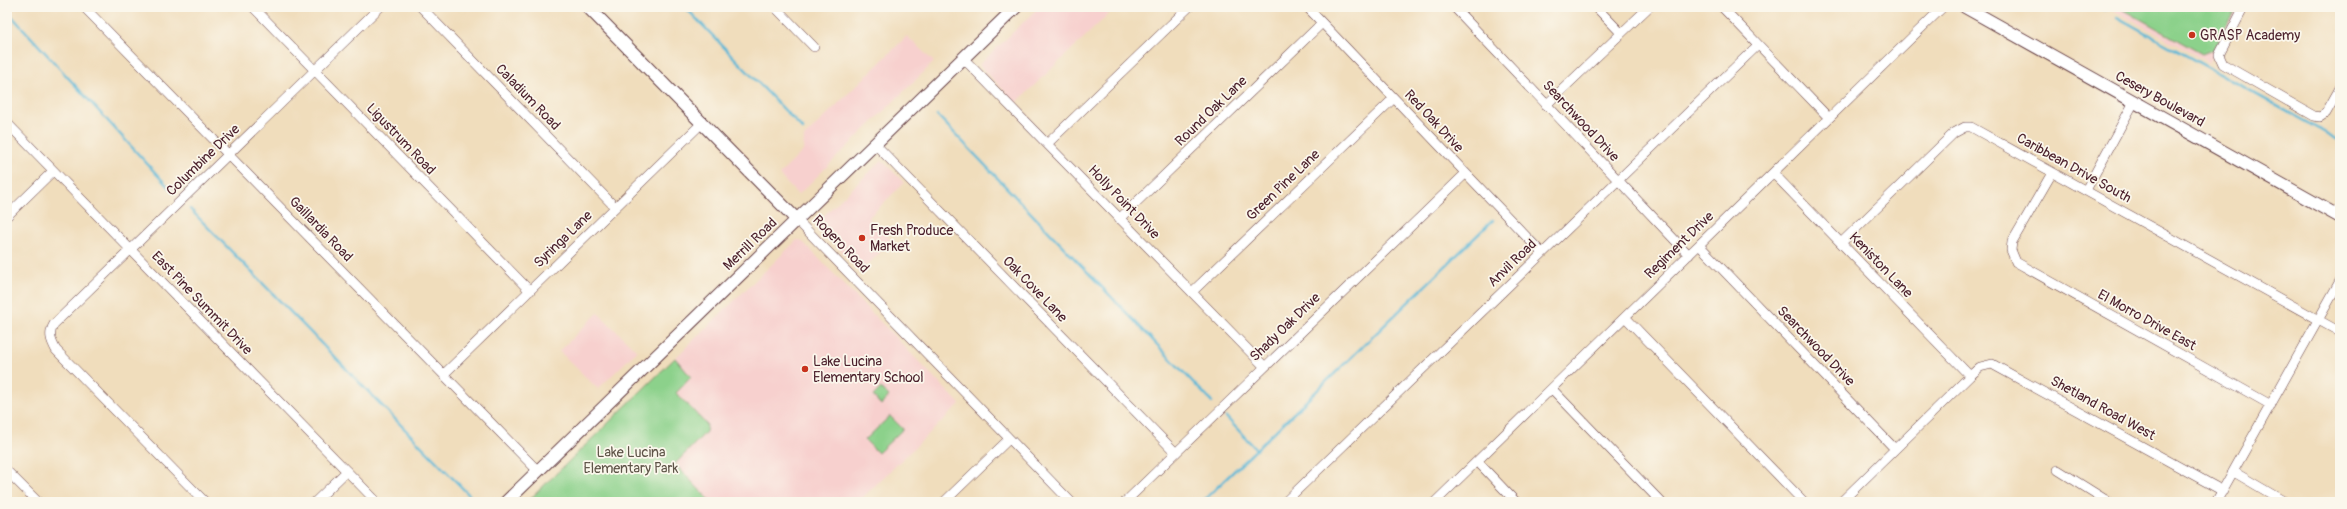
<svg xmlns="http://www.w3.org/2000/svg" width="2347" height="509" font-family="Pangolin,sans-serif">
<rect width="100%" height="100%" fill="#fbf7ec"/>
<filter id="ink" filterUnits="userSpaceOnUse"><feTurbulence type="fractalNoise" baseFrequency=".025" numOctaves="2"/><feDisplacementMap in="SourceGraphic" scale="8" xChannelSelector="R" yChannelSelector="G"/><feConvolveMatrix kernelMatrix="1 2 1 2 8 2 1 2 1" color-interpolation-filters="sRGB"/></filter>
<filter id="wash" filterUnits="userSpaceOnUse"><feTurbulence type="fractalNoise" baseFrequency=".012" numOctaves="4" result="noise"/><feDisplacementMap in="SourceGraphic" scale="16" xChannelSelector="R" yChannelSelector="G"/><feGaussianBlur stdDeviation="0.9" result="paint"/><feColorMatrix in="noise" values="0 0 0 0 0 0 0 0 0 0 0 0 0 0 0 0 0 1.4 0 .05"/><feComposite in="paint" operator="in"/></filter>
<g filter="url(#wash)">
<rect width="100%" height="100%" fill="#f0ddbc"/>
<path fill="#f7d0ce" d="M1039 7H1116L1016 103 979 65Z
M2108 7H2240L2209 63Z
M907 36 934 62 798 195 779 175 803 151 804 137Z
M882 160 904 183 868 218 892 241 861 271 815 224Z
M797 240H801L960 404 858 502H711L674 464 706 433 676 392 691 377 675 358Z
M598 313 637 351 598 389 559 351Z"/>
<path fill="#8cd18b" stroke="#6b785b" d="M2119 7H2237L2212 50 2202 54Z
M675 358 691 377 676 393 707 425 706 432 675 464 711 502H527Z
M881 388 889 396 881 405 873 396Z
M890 416 903 429 878 453 865 440Z"/>
<g fill="none" stroke-linecap="round" stroke-linejoin="round">
<path stroke="#58b7d7" stroke-width="2.5" d="M685 7 803 129
M2099 7 2105 10
M7 11 173 192
M2117 17 2340 141
M937 115 1212 402
M190 209 475 501
M1226 417 1257 450
M1202 502 1493 220"/>
</g>
</g>
<g filter="url(#ink)">
<g fill="none" stroke-linecap="round" stroke-linejoin="round">
<g stroke="#633c41" stroke-width="10">
<path id="minor" d="M84 7 538 471
M253 7 530 291
M421 7 615 207
M775 7 814 47
M1307 7 1542 253
M1454 7 1689 255
M1596 7 1621 33
M1722 7 1829 118
M2244 7 2219 55 2223 64 2314 116 2320 117 2326 113 2340 88
M963 58 1264 366
M1546 105 1649 7
M7 123 377 502
M875 144 1176 453
M1047 144 1189 7
M1773 173 1970 376
M2052 173 2012 242 2011 250 2016 262 2271 405
M2086 190 2134 102
M7 216 53 171
M1119 219 1322 23
M797 220 1071 502
M1841 243 1954 133 1965 127H1971L2340 332
M1699 245 1895 449
M1192 292 1394 98
M1625 317 1804 502
M444 374 701 124
M1552 389 1661 502
M1477 461 1516 502
M2058 470 2109 502
M7 471 38 502
M2234 472 2285 502
M205 502 56 350C51 341 48 334 54 324L380 7
M315 502 347 471
M944 502 1009 439
M1125 502 1465 174
M1285 502 1758 45
M1435 502 1943 7
M1841 502 1970 376 1980 367 1992 364 2223 491
M2216 502 2340 281"/>
</g>
<g stroke="#633c41" stroke-width="14">
<path id="major" d="M588 7 797 220
M1965 7 2340 217
M506 502 1016 7"/>
</g>
<use href="#minor" stroke="#fff" stroke-width="9"/>
<use href="#major" stroke="#fff" stroke-width="12"/>
</g>
</g>
<g fill="#c8321e" stroke="#fbf7ec" stroke-width="1.5">
<circle cx="2192" cy="35" r="4"/>
<circle cx="862" cy="238" r="4"/>
<circle cx="805" cy="369" r="4"/>
</g>
<g text-anchor="middle" dominant-baseline="central" stroke-width="3.5" stroke-linejoin="round" paint-order="stroke">
<g font-size="14" fill="#4a1f2b" stroke="#fbf7ec" text-anchor="start">
<text x="2200" y="35">GRASP Academy</text>
<text x="870" y="230">Fresh Produce<tspan x="870" dy="16">Market</tspan></text>
<text x="813" y="361">Lake Lucina<tspan x="813" dy="16">Elementary School</tspan></text>
</g>
<g font-size="14" fill="#4a1f2b" stroke="#fbf7ec">
<text transform="translate(528 97) rotate(46)">Caladium Road</text>
<text transform="translate(2160 99) rotate(29)">Cesery Boulevard</text>
<text transform="translate(1211 111) rotate(-44)">Round Oak Lane</text>
<text transform="translate(1434 121) rotate(47)">Red Oak Drive</text>
<text transform="translate(1581 121) rotate(47)">Searchwood Drive</text>
<text transform="translate(401 139) rotate(46)">Ligustrum Road</text>
<text transform="translate(203 160) rotate(-44)">Columbine Drive</text>
<text transform="translate(2074 168) rotate(29)">Caribbean Drive South</text>
<text transform="translate(1283 185) rotate(-44)">Green Pine Lane</text>
<text transform="translate(1124 202) rotate(46)">Holly Point Drive</text>
<text transform="translate(321 229) rotate(46)">Gaillardia Road</text>
<text transform="translate(563 239) rotate(-44)">Syringa Lane</text>
<text transform="translate(750 244) rotate(-44)">Merrill Road</text>
<text transform="translate(841 244) rotate(46)">Rogero Road</text>
<text transform="translate(1679 245) rotate(-44)">Regiment Drive</text>
<text transform="translate(1512 263) rotate(-44)">Anvil Road</text>
<text transform="translate(1881 265) rotate(46)">Keniston Lane</text>
<text transform="translate(1035 289) rotate(46)">Oak Cove Lane</text>
<text transform="translate(202 303) rotate(46)">East Pine Summit Drive</text>
<text transform="translate(2147 320) rotate(29)">El Morro Drive East</text>
<text transform="translate(1285 327) rotate(-44)">Shady Oak Drive</text>
<text transform="translate(1816 346) rotate(46)">Searchwood Drive</text>
<text transform="translate(2103 408) rotate(29)">Shetland Road West</text>
</g>
<g font-size="14" fill="#5e5448" stroke="#fbf7ec">
<text x="631" y="452">Lake Lucina<tspan x="631" dy="16">Elementary Park</tspan></text>
</g>
</g>
<rect width="2347" height="509" fill="none" stroke="#fbf7ec" stroke-width="24"/>
</svg>
